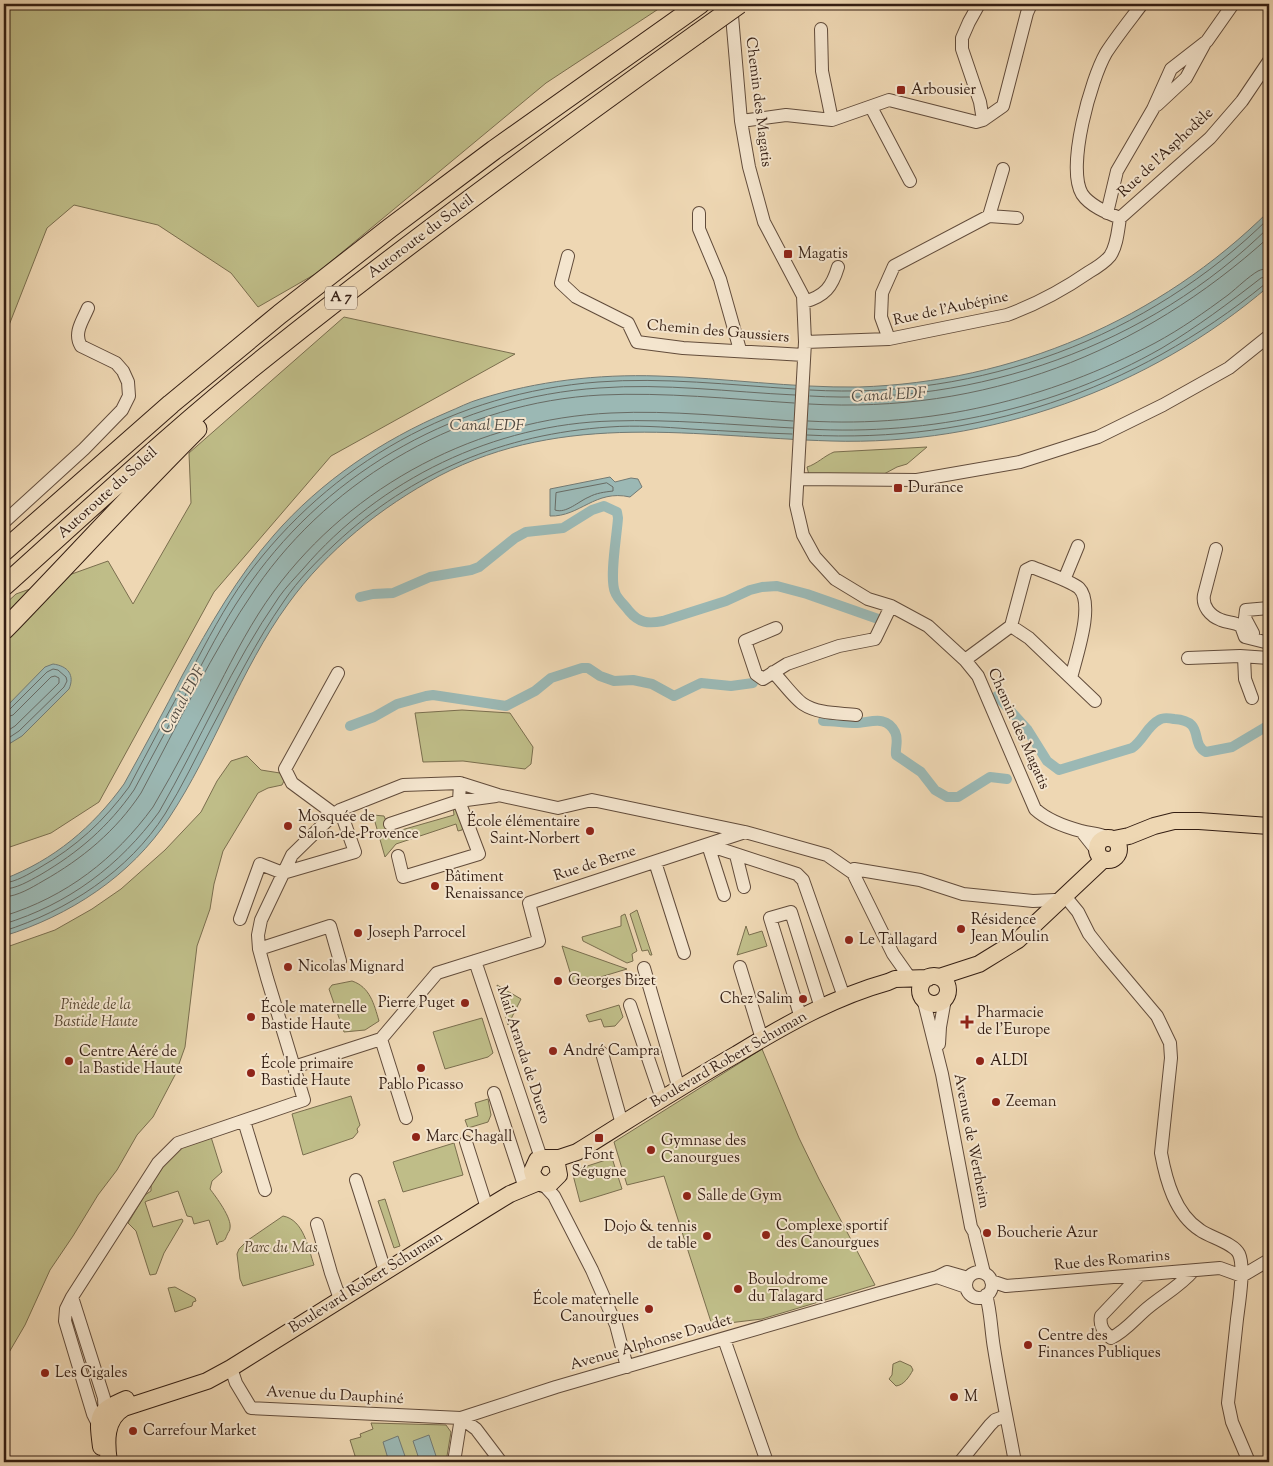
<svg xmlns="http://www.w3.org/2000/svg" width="1273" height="1466" font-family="'Sorts Mill Goudy',serif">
<rect width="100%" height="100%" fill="#eed7b3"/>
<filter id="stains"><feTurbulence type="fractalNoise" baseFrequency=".004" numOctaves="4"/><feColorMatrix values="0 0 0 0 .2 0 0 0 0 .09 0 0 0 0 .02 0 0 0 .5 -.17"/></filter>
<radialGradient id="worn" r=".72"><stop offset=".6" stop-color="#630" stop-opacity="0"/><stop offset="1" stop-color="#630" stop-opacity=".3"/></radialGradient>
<path fill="#bfbd88" stroke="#7a6e4e" d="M4 4H666L546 83 317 273 258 307 231 273 158 225 74 205 47 228 4 338Z
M344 317 515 354 331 456 214 592 99 802 51 833 4 849V605L16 594 108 561 133 604 191 503 189 453Z
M927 447 907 464 897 467 884 474 809 475 807 467C817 464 824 456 834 452Z
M462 710 510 713 533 747 531 764 525 769 463 761 423 762 415 713Z
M247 756 261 770 280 773 284 781 282 785 268 788 258 793 223 851 214 884 210 909 197 946 185 1047 175 1075 153 1117 137 1135 117 1170 98 1195 73 1236 50 1270 25 1325 4 1361V948L55 930 92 909 121 889 165 850 201 812 217 781 231 761Z
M453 806 457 808 463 827 462 830 458 831 456 824 396 844 385 857 373 815 384 816 391 833 454 815Z
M637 910 652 955H650L648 950 642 951 630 914Z
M625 914 637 951 632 954 633 961 627 963 583 941 582 937 621 926V916Z
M746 926 749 935 762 931 767 946 737 955Z
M562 946 627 969 574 985Z
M352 981C370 987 374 1004 379 1021L365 1030 344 1032 329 989 332 985Z
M497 985 521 999 508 1025Z
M619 1005 623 1017 615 1026 604 1027 601 1019 589 1022 586 1015Z
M482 1018 493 1053 488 1057 445 1069 433 1032Z
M762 1049 799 1138 819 1179 875 1285 762 1319 712 1325 664 1176 627 1185 614 1142Z
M351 1096 360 1125 357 1129 358 1132 353 1138 303 1155 292 1114Z
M488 1099 491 1115 488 1122 468 1128 465 1120 478 1116 475 1103Z
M211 1137 222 1172 212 1181 210 1189C216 1197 232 1218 230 1228 230 1231 228 1232 227 1235 225 1240 225 1241 219 1242L217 1245 209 1220 194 1224 192 1217 187 1216 178 1191 147 1201 145 1202 153 1227 182 1219 183 1221 164 1253 156 1274 150 1275 136 1231 128 1223 145 1195 151 1191V1185L171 1155 182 1146Z
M454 1143 463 1175 403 1192 393 1162Z
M612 1158 622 1189 580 1202 572 1171Z
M385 1199 400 1246 394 1248 378 1201Z
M283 1216C304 1220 308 1248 314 1265L243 1286 240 1279 237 1254 239 1249 248 1240Z
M175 1287 195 1298 196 1301 193 1302 192 1306 175 1312 168 1288Z
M900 1361 911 1366 913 1370C909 1377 904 1385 896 1386L889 1379 892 1375 893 1364Z
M371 1423 446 1425 451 1432 446 1462H357L350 1440 361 1437 360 1434 373 1429Z"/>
<path fill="#9bb8b4" stroke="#727a74" d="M1269 211V286C1149 389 989 446 831 441 697 437 565 410 439 476 381 507 327 550 288 604 240 670 214 750 169 818 131 876 69 916 4 936V879C54 860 93 827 124 784 144 748 164 711 183 674 210 625 237 577 274 535 321 481 382 440 448 412 458 408 469 402 480 399 537 381 598 374 658 376 725 378 792 388 859 387 1013 382 1159 320 1269 211Z
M610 477 615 482 631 478 638 479 642 487 630 497C595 489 580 517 550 516V489Z
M53 664C68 666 75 675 69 689L22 736 4 747V709L45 667Z
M429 1435 438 1462H420L413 1441Z
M398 1436 407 1462H389L383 1442Z"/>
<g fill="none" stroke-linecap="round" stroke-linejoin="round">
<path stroke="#686b64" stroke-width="1" d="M810 390C980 400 1148 338 1269 218
M810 396C977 406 1149 346 1269 227
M809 404C984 414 1140 354 1269 237
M808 421C930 428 1048 400 1155 343 1181 329 1205 312 1228 295 1238 287 1248 277 1258 271 1262 269 1265 269 1269 269
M808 429C930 436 1055 409 1162 348 1197 327 1229 303 1261 278L1269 276
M807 435C977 444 1134 391 1265 284L1269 283
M607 483 613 487V491C605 492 596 493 589 497 579 501 566 514 555 510L556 493Z
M4 712 9 710 47 672 53 669 58 670 66 677 67 681 64 687 19 731 4 741
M4 718 13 715 51 677 55 676 59 678V683L15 726 4 733
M4 883C16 882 29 874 39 868 76 847 104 821 129 787 149 749 169 711 190 673 207 641 224 608 246 577 331 462 455 393 598 382 663 377 730 385 795 389
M4 889C16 889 29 881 40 875 79 852 108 827 134 790 154 752 175 715 195 677 212 645 229 612 251 582 331 469 461 397 599 388 664 383 730 392 795 395
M4 897C18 896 31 888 43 881 82 859 116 831 141 793 178 724 212 652 256 588 333 476 465 402 601 395 665 392 730 399 794 403
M4 916C66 897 115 859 153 807 176 768 197 727 218 687 235 654 252 621 274 591 353 484 479 419 611 413 671 410 733 417 793 421
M4 924C69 904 119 866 159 812 200 741 232 664 279 597 286 587 295 578 303 569 380 479 495 424 612 421 672 419 733 425 793 428
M4 931C67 911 129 871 165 814 182 787 196 757 211 729 234 686 256 641 284 601 298 580 317 561 335 544 412 472 504 434 609 427 636 425 664 427 691 429 725 431 759 433 792 434"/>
<path stroke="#9bb8b4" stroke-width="10" d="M360 597 373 594 393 593 430 577 471 570 479 567 515 538 526 532 563 528 592 510 604 506 617 512 618 518C617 535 609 578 615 592 617 599 625 605 629 611 639 623 648 624 663 621L726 601 750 590 762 587 777 586 807 594 881 620
M997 696 1027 729 1047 761 1059 770 1132 748C1143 741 1147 726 1159 720 1163 717 1169 718 1174 719 1206 721 1189 743 1206 752L1232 747 1269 725
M823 721C834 721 845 723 855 723 870 723 886 714 895 732 899 740 895 747 896 755L921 772 935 790 947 797H958L990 777 1007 779
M350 726 374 717 397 704 426 696 433 695 506 706 535 691 551 678 582 668H588L600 676 614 681 633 680 652 684 674 696 701 683 731 686 753 683"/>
<g stroke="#624c3b" stroke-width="14">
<path id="minor" d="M731 4 741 121 749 167 764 222 803 296 805 342 796 505 803 535 815 557 835 579 868 599 891 606 928 626 965 660 978 676 1035 809C1047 820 1066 827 1081 831 1091 834 1099 833 1108 838
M979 4 969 22 962 38V49L980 102 983 120
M821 29 822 71 832 120
M1157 105 1186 78 1204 45
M871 107 910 181
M741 121 786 115 832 120 889 100 976 122 983 120 1003 106 1027 13 1031 4
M699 213V229L720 279 740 350
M1107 213 1117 171 1153 109 1171 69 1207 41 1233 4
M989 216 1017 218
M1120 218C1107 213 1090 206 1082 194 1066 167 1091 79 1106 53 1117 36 1130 20 1142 4
M1120 218 1210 138 1242 101 1269 61
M568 256 561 283 576 297 628 323 637 342 683 348 804 355
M804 302C825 296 832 287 838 267
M889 339 881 317 882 293 894 266 989 216 1003 169
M805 342 889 339 1007 315C1037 304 1063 290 1089 272 1096 268 1105 262 1110 256 1117 246 1118 230 1120 218
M798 479 917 480 1020 462 1098 437 1163 405 1229 368 1269 336
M4 522 84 449 122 410 129 396 128 382 123 371 116 363 81 346C73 333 83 320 88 308
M1216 549 1204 595C1202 606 1210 616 1221 620 1228 623 1234 622 1241 626L1245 637 1269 643
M1064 580 1078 546
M1011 626 1029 638 1095 701
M776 628 745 641 756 674 763 679 787 664 839 646 875 639 891 606
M1253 633 1245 618 1246 610 1269 608
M1244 657 1245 679 1252 698
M1188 658 1240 656 1269 658
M965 660 1011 626 1026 570 1032 567C1044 572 1071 581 1079 588 1095 604 1076 657 1071 678
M773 672C782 681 794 698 803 704 818 714 839 713 856 715
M334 814 292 783 285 769 338 673
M390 824 459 801 496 796
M1082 832 1097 851
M708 845 797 874 803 880 844 997
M708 845 724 895
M736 855 744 887
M398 856 403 877 479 854 459 801 460 783
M655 862 684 953
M854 869 920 880 963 894 1033 901 1055 900
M1064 895 1078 912 1089 934 1104 953 1157 1016 1170 1043 1171 1058 1161 1153C1166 1180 1175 1214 1200 1230 1209 1237 1234 1243 1239 1254 1245 1267 1239 1303 1237 1319 1234 1347 1231 1375 1228 1403L1232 1422 1249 1462
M240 919 260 864 283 873 355 852 340 810
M259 949 330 926 340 961
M475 961 541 1158
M740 967 762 1039
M644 968 679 1089
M923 998 942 1074 971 1227 974 1232 984 1273
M630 1005 662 1099
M801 1018 770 918 791 912 821 1008
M381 1039 437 973 539 941 529 903 745 832
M381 1039 406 1118
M939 1044 940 1027 945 999
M602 1053 622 1124
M294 1067 381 1039
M494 1093 523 1182
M244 1121 265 1190
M466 1142 487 1208
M356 1180 385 1271
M543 1184 554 1196 592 1270 616 1325 627 1367
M317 1224 331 1273 340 1299
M966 1285a13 13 0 1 1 26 0a13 13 0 1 1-26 0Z
M1140 1275 1101 1316C1099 1327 1104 1332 1111 1338 1126 1331 1137 1316 1150 1306 1165 1294 1181 1285 1193 1271
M937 1277 966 1287
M991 1281 1006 1286 1220 1268 1242 1276 1269 1260
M986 1295C991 1312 991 1331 994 1348 1000 1386 1008 1424 1015 1462
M72 1297 104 1398 105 1418
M724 1339 767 1462
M231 1368 236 1383 251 1408 461 1418 556 1387 880 1293 937 1277 947 1272 968 1278
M461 1418 476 1429 501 1462
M98 1424 93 1414 65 1321 66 1309 72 1297 158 1163 178 1143 304 1100 267 978 259 949 258 935 261 920 292 855 334 814 340 810 403 785 460 783 498 795 558 808 592 800 745 832 827 855 853 873 893 954 910 978
M454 1462 461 1418
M960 1462 990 1425 995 1420 1006 1416"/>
</g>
<g stroke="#341e13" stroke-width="18">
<path id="major" d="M1097 849a11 11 0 1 1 22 0a11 11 0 1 1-22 0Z
M1114 839 1129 836 1154 826 1174 821H1199L1269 826
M920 990a14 14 0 1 1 28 0a14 14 0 1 1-28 0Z
M939 977 979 964 1018 940 1104 859
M551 1158 557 1164 559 1175 551 1183C541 1186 534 1181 532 1171L537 1160 544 1158H559L577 1152C630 1119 683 1085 737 1054 785 1025 834 997 888 982L895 979 928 978
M101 1447C97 1415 96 1412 126 1399
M109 1462C106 1442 105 1419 124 1408L207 1381 231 1368 487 1208 510 1194 539 1182"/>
</g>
<g stroke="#341e13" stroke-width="21">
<path id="highway" d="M4 551 171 404 280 314 390 228 494 150 700 4
M4 586C91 508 177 427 269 354 408 243 552 138 697 34
M4 630C68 564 131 495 197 429"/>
</g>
<use href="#minor" stroke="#f4e5ce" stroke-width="12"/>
<use href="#major" stroke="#eed7b3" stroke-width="16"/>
<use href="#highway" stroke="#eed7b3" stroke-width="19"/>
<g stroke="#341e13" stroke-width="21" stroke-linecap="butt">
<path id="highway-bridge" d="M697 34 739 4"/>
</g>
<use href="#highway-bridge" stroke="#eed7b3" stroke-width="19"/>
</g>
<g fill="#8f2418" stroke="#f4e5ce" stroke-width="2">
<rect x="896" y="85" width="10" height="10" rx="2.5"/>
<rect x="783" y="249" width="10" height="10" rx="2.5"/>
<rect x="893" y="483" width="10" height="10" rx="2.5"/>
<circle cx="288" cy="826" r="5"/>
<circle cx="590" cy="831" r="5"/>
<circle cx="435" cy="886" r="5"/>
<circle cx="961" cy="929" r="5"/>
<circle cx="358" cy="933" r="5"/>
<circle cx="849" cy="940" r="5"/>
<circle cx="288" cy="967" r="5"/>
<circle cx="558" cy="981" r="5"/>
<circle cx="803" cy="999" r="5"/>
<circle cx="465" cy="1003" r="5"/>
<circle cx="251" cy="1017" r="5"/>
<path d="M964.5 1014.5h5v5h5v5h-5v5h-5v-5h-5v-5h5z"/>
<circle cx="553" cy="1051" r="5"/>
<circle cx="69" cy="1061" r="5"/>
<circle cx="980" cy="1061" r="5"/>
<circle cx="421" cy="1068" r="5"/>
<circle cx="251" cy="1073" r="5"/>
<circle cx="996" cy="1102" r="5"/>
<circle cx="416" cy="1137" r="5"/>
<rect x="594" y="1133" width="10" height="10" rx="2.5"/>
<circle cx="651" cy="1150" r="5"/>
<circle cx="687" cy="1196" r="5"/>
<circle cx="987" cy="1233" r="5"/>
<circle cx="766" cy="1235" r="5"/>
<circle cx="707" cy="1236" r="5"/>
<circle cx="738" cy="1289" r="5"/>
<circle cx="649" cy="1309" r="5"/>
<circle cx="1028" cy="1345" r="5"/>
<circle cx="45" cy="1373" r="5"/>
<circle cx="954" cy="1397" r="5"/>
<circle cx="133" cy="1431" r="5"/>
</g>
<g text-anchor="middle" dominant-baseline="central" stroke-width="4" stroke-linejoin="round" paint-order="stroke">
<rect fill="#f4e5ce" stroke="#6e5a4b" stroke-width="1" x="325" y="286.5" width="32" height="23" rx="4"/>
<g font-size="14" font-weight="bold" fill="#341e13">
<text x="341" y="298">A 7</text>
</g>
<g font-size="15" fill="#341e13" stroke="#f4e5ce" text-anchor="start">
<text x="911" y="90">Arbousier</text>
<text x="798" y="254">Magatis</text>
<text x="908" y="488">Durance</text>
<text x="298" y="817">Mosquée de<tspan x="298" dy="17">Salon-de-Provence</tspan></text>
<text x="580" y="822" text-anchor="end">École élémentaire<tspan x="580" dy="17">Saint-Norbert</tspan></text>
<text x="445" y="877">Bâtiment<tspan x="445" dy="17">Renaissance</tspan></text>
<text x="971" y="920">Résidence<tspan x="971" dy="17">Jean Moulin</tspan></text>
<text x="368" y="933">Joseph Parrocel</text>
<text x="859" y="940">Le Tallagard</text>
<text x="298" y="967">Nicolas Mignard</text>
<text x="568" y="981">Georges Bizet</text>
<text x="793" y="999" text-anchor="end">Chez Salim</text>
<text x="455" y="1003" text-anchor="end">Pierre Puget</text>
<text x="261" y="1008">École maternelle<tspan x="261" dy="17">Bastide Haute</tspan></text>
<text x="977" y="1013">Pharmacie<tspan x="977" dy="17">de l'Europe</tspan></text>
<text x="563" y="1051">André Campra</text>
<text x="79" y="1052">Centre Aéré de<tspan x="79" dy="17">la Bastide Haute</tspan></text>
<text x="990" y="1061">ALDI</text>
<text x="261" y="1064">École primaire<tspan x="261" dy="17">Bastide Haute</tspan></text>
<text x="421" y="1085" text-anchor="middle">Pablo Picasso</text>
<text x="1006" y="1102">Zeeman</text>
<text x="426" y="1137">Marc Chagall</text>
<text x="661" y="1141">Gymnase des<tspan x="661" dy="17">Canourgues</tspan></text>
<text x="599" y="1155" text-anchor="middle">Font<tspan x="599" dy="17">Ségugne</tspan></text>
<text x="697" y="1196">Salle de Gym</text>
<text x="776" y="1226">Complexe sportif<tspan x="776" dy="17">des Canourgues</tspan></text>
<text x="697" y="1227" text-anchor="end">Dojo &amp; tennis<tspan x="697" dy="17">de table</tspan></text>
<text x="997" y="1233">Boucherie Azur</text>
<text x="748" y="1280">Boulodrome<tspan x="748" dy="17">du Talagard</tspan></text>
<text x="639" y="1300" text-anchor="end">École maternelle<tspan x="639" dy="17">Canourgues</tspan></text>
<text x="1038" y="1336">Centre des<tspan x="1038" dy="17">Finances Publiques</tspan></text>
<text x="55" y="1373">Les Cigales</text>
<text x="964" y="1397">M</text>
<text x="143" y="1431">Carrefour Market</text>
</g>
<g font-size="15" fill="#341e13" stroke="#f4e5ce">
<text transform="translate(758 102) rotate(83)">Chemin des Magatis</text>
<text transform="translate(1166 153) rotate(-43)">Rue de l'Asphodèle</text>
<text transform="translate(421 237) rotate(-37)">Autoroute du Soleil</text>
<text transform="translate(951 309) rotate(-12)">Rue de l'Aubépine</text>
<text transform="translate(718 332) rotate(5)">Chemin des Gaussiers</text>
<text transform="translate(108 493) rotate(-42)">Autoroute du Soleil</text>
<text transform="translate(1018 729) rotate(66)">Chemin des Magatis</text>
<text transform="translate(595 864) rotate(-18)">Rue de Berne</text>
<text transform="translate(523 1055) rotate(72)">Mail Aranda de Duero</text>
<text transform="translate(729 1060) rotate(-30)">Boulevard Robert Schuman</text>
<text transform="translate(971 1141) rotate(79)">Avenue de Wertheim</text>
<text transform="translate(1112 1261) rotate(-5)">Rue des Romarins</text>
<text transform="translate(366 1283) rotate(-32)">Boulevard Robert Schuman</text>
<text transform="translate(651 1343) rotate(-16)">Avenue Alphonse Daudet</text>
<text transform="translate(335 1396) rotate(3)">Avenue du Dauphiné</text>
</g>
<g font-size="15" font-style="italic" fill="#574630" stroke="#f4e5ce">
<text x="96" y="1005">Pinède de la<tspan x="96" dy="17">Bastide Haute</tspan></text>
<text x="281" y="1248">Parc du Mas</text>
</g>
<g font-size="16" font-style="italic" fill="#534c43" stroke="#f4e5ce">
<text transform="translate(889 396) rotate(-3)">Canal EDF</text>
<text x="487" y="426">Canal EDF</text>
<text transform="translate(184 700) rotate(-61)">Canal EDF</text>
</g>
</g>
<rect width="1273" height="1466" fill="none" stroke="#eed7b3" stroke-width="20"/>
<rect x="5" y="5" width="1263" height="1456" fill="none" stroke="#341e13" stroke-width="2.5"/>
<rect x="10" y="10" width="1253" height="1446" fill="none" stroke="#341e13"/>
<rect width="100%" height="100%" filter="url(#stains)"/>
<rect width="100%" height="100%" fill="url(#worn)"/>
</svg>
